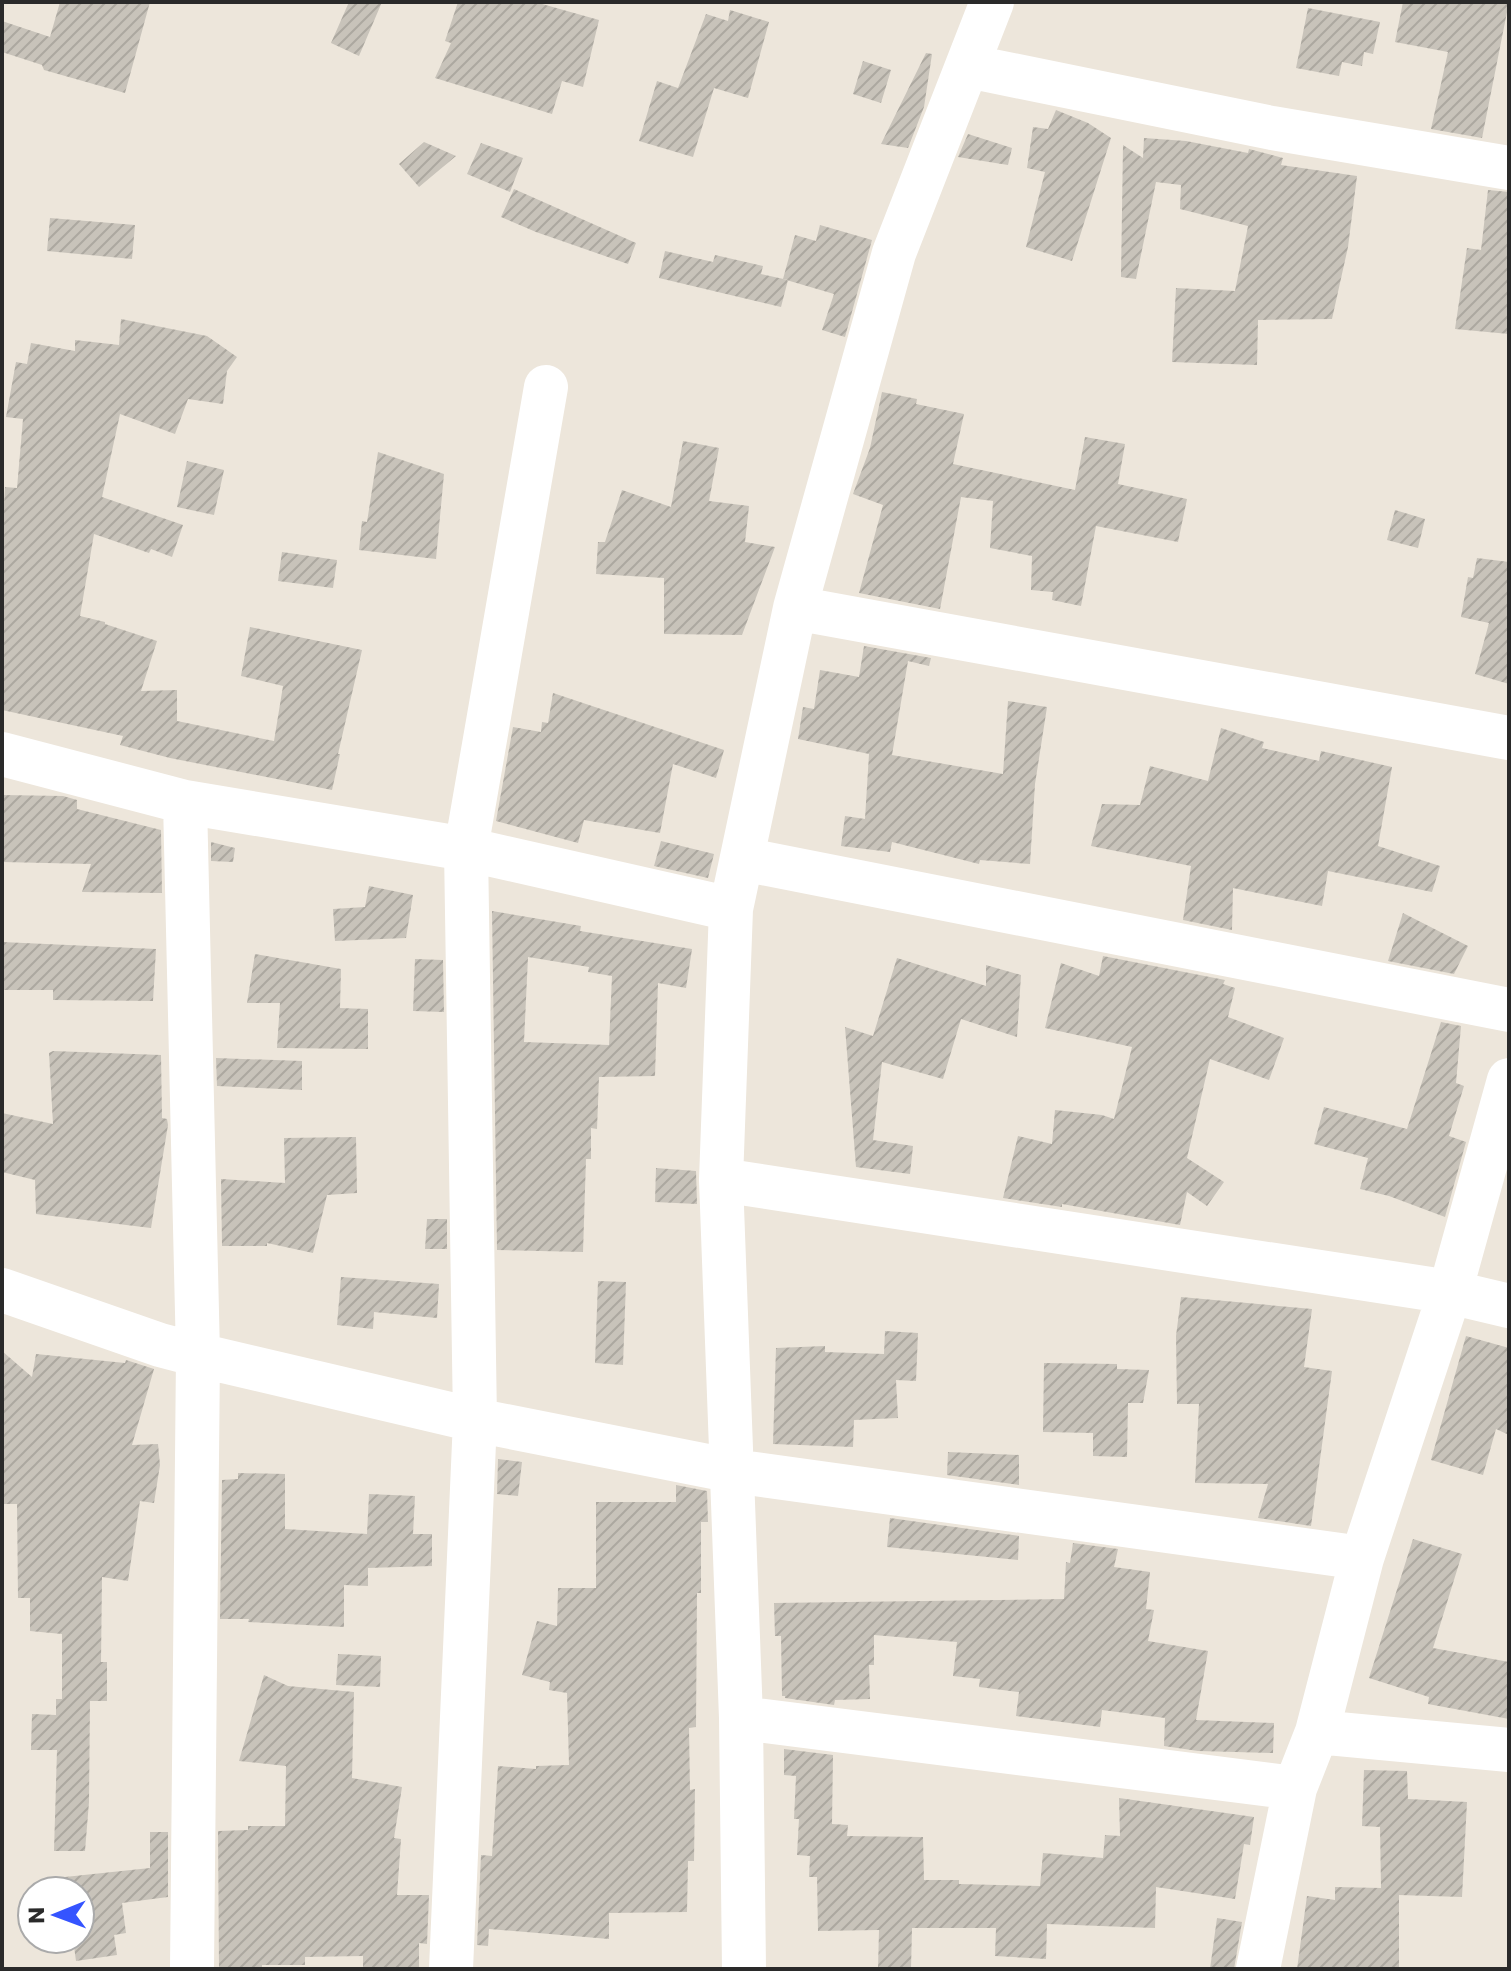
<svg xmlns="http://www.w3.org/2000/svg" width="1511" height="1971" font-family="Poppins,sans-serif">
<defs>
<pattern id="building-hatch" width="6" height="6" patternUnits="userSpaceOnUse" patternTransform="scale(2)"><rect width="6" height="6" fill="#c8c3ba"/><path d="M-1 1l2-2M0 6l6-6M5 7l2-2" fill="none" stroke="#aca8a0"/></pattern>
</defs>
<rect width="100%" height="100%" fill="#ede6db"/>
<path fill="url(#building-hatch)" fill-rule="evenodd" d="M60 2H150L125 93 44 70 42 65 2 52V21L50 37Z
M349 2H382L359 56 331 43Z
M458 2H535L599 20 583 87 562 81 552 114 435 78 451 43 445 41Z
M1403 2H1509L1482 138 1431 129 1448 52 1395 42Z
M1308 8 1380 22 1373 54 1364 52 1362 66 1342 62 1339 76 1296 68Z
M730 10 769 22 748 98 714 88 693 157 639 141 657 81 678 88 706 14 728 21Z
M926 53 932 54 924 107 908 148 881 144Z
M863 61 891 70 881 103 853 94Z
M1056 110 1088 123 1111 138 1072 261 1026 247 1045 172 1027 168 1033 127 1048 129Z
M968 134 1012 148 1008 165 958 157Z
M1144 138 1186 141 1248 153 1249 149 1283 158 1281 165 1357 176 1348 247 1332 319 1258 320 1257 365 1172 362 1176 288 1235 291 1248 226 1180 209 1181 185 1156 182 1136 279 1121 277 1123 145 1143 158Z
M424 142 456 156 419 187 399 164Z
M481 143 523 158 510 192 467 174Z
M514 189 636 243 628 264 536 232 501 217Z
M1488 190 1509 192V334L1455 329 1467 248 1481 250Z
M50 218 135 225 132 259 47 251Z
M820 225 872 240 845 337 822 330 834 294 783 279 795 235 816 241Z
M665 251 713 262 715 255 763 266 761 274 788 280 781 307 659 278Z
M121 319 207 336 237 357 227 371 223 404 188 399 175 434 120 414 102 497 183 525 172 557 151 549 149 553 94 534 80 616 105 622V624L157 641 141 691 177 690V721L274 741 283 686 241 676 250 627 362 650 338 754H340L332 790 170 758 120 745 123 736 2 710V537L5 487 17 488 23 419 6 417 16 362 27 364 31 343 75 351V340L119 345Z
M882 392 917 399 916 404 964 414 953 464 1075 490 1085 437 1125 444 1118 484 1187 499 1178 542 1096 526 1081 606 1052 600 1053 592 1031 590 1032 556 990 548 993 501 961 497 940 609 859 593 883 505 853 494 870 448Z
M683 441 719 448 709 501 749 506 745 542 775 547 742 635 664 634V578L596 574 598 542H605L622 490 671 507Z
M378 452 444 474 436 559 359 550 362 521 367 522Z
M187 461 224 470 214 515 177 507Z
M1395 510 1425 519 1418 548 1387 540Z
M282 552 337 560 333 588 278 581Z
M1477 558 1509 562V684L1475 674 1489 623 1461 617 1468 577 1473 578Z
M864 646 931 658 929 666 908 661 892 755 1003 774 1008 701 1047 707 1035 784 1030 864 980 860 979 864 892 842 890 852 841 846 845 816 865 819 869 754 798 739 803 707 814 709 820 670 859 677Z
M553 693 724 750 716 778 673 764 660 833 584 820 578 843 496 821 513 727 541 732 542 722 548 723Z
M1221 728 1264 742 1262 748 1319 761 1321 751 1392 767 1378 846 1440 866 1432 892 1328 871 1322 906 1233 888 1232 930 1183 920 1191 866 1091 846 1102 804 1140 805 1150 766 1208 781Z
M2 795 63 796 77 800V809L161 830 162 893 82 892 91 864 2 862Z
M661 841 714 854 708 878 654 866Z
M211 842 235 848 233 862 211 861Z
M369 886 413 895 406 938 335 941 333 909 365 907Z
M492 911 581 926 580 931 692 949 686 988 658 983 655 1076 599 1077 597 1129 591 1128V1159H586L583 1252 497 1250ZM528 957 589 967 588 972 612 976 609 1045 524 1042Z
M1403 913 1468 946 1454 974 1388 961Z
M2 942 156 949 153 1001 53 1000V990H2Z
M255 954 341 969 340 1008 368 1009V1049L277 1048 280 1003H247Z
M1103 956 1225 980 1223 984 1235 988 1228 1017 1284 1038 1269 1080 1210 1059 1187 1158 1224 1182 1207 1206 1187 1192 1180 1225 1062 1204V1207L1003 1198 1018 1136 1052 1144 1055 1110 1102 1115 1114 1119 1132 1047 1045 1028 1061 963 1099 976Z
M897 958 986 986V965L1021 975 1017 1037 961 1019 943 1079 882 1062 873 1140 913 1146 910 1174 856 1167 845 1027 873 1036Z
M415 959 443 960 444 1012 413 1011Z
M1441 1022 1461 1026 1456 1083 1464 1086 1449 1136 1466 1142 1445 1217 1389 1196 1360 1189 1368 1158 1314 1144 1324 1107 1407 1129Z
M53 1051 161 1055 162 1118 167 1119 168 1125 151 1228 36 1214 35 1180 2 1172V1113L53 1124 49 1053Z
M216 1058 302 1061V1090L217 1086Z
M356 1137 357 1193 327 1195 313 1253 267 1243V1246H222L221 1179 285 1183 284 1138Z
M656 1168 696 1171 697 1204 655 1202Z
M427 1219H447V1249H425Z
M341 1277 439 1284 437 1318 374 1312 373 1329 337 1325Z
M598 1281 626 1282 623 1365 595 1363Z
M1181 1297 1312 1309 1304 1367 1332 1371 1311 1526 1258 1518 1268 1484 1195 1483 1199 1404H1177L1176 1336Z
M885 1331 918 1333 916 1381 896 1380 898 1418 854 1420 853 1447 773 1444 776 1348 825 1346V1352L884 1354Z
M1466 1336 1509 1348V1435L1496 1429 1483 1475 1431 1460Z
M2 1351 32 1377 36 1354 125 1363 126 1360 154 1369 132 1445 158 1444 160 1465 154 1503 140 1501 128 1581 102 1577 101 1662H107V1701H90L89 1802 85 1851H54L57 1750H31L32 1714 56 1715V1699H62V1634L30 1631V1598H18L17 1504H2Z
M1044 1363 1117 1364V1369L1149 1370 1143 1403H1128L1127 1457 1093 1456V1433L1043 1432Z
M948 1452 1019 1455V1485L947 1475Z
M498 1459 522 1462 518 1496 497 1494Z
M238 1473 285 1474V1529L367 1534 369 1494 415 1496 413 1534H432V1566L368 1568V1586L344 1585V1627L248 1622 249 1619H220L222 1480 238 1479Z
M676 1485 707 1491 708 1522H701V1593H697L696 1727 689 1728 690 1790 695 1789 694 1861H688L687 1912 609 1913V1939L489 1929 488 1946 477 1945 481 1855 492 1856 498 1766 536 1769V1766L569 1765 567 1693 549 1690 550 1682 522 1675 537 1621 557 1626 558 1588H596V1502H676Z
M890 1518 1019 1536 1018 1560 887 1547Z
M1413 1539 1462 1554 1433 1648 1509 1662V1719L1428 1704 1429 1697 1369 1678Z
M1073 1543 1118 1549 1114 1567 1150 1572 1146 1609 1154 1610 1148 1641 1208 1651 1196 1720 1274 1723 1273 1753 1198 1751 1164 1746 1165 1718 1102 1710 1100 1727 1016 1716 1019 1692 979 1687 980 1679 953 1676 957 1642 874 1635V1665H869L870 1699 835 1700 834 1705 785 1698V1696H782L781 1636H775L774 1603 1064 1599 1066 1562 1070 1563Z
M338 1654 381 1656 380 1687 336 1685Z
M264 1675 288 1686 354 1692 352 1778 402 1787 394 1838 401 1839 397 1895H429L427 1944 419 1943V1967H363V1956L305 1957V1965H262V1969H219L218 1831 248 1830V1826H285L286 1766 239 1761Z
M784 1749 833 1755 832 1824 848 1825 847 1836 923 1837 924 1880H959V1884L1040 1886 1043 1853 1103 1858 1105 1835 1120 1836 1119 1798 1254 1817 1250 1845 1244 1844 1235 1899 1156 1887 1155 1928 1047 1924 1046 1959 995 1956 996 1928H912L911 1969H878L879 1930 818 1931 817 1877H809L810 1856 797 1855 799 1819H794L796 1776 784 1775Z
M1364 1770 1407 1771 1408 1799 1467 1802 1462 1897 1399 1895V1969H1297L1307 1896 1335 1900V1887L1381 1888 1380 1827 1362 1826Z
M150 1832H168V1897L122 1903 126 1933 114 1935 117 1955 76 1961 73 1939H80V1891H67L65 1877 150 1868Z
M1217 1918 1242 1922 1234 1969H1210Z"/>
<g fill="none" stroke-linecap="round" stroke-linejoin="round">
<path stroke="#fff" stroke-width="44" d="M968 66 1272 128 1509 168
M795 608 1509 738
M2 754 185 802 466 849 731 909
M185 802 198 1355 192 1969
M742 859 1509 1010
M721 1180 1450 1292 1509 1306
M2 1290 160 1345 198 1355 475 1420 733 1471 1362 1558
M741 1718 1295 1788
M1317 1732 1509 1750
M451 1969 475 1420 466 849 546 387
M744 1969 741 1718 721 1180 731 909 795 608 894 253 992 2
M1258 1969 1295 1788 1317 1732 1362 1558 1450 1292 1509 1080"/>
</g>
<rect width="1511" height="1971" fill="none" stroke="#2a2a2a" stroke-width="8"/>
<g transform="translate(56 1915) rotate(269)"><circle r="38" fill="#ffffff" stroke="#aaaaaa" stroke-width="2"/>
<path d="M0-6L14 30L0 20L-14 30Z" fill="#3554ff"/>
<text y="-12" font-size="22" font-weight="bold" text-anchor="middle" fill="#2a2a2a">N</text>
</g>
</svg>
